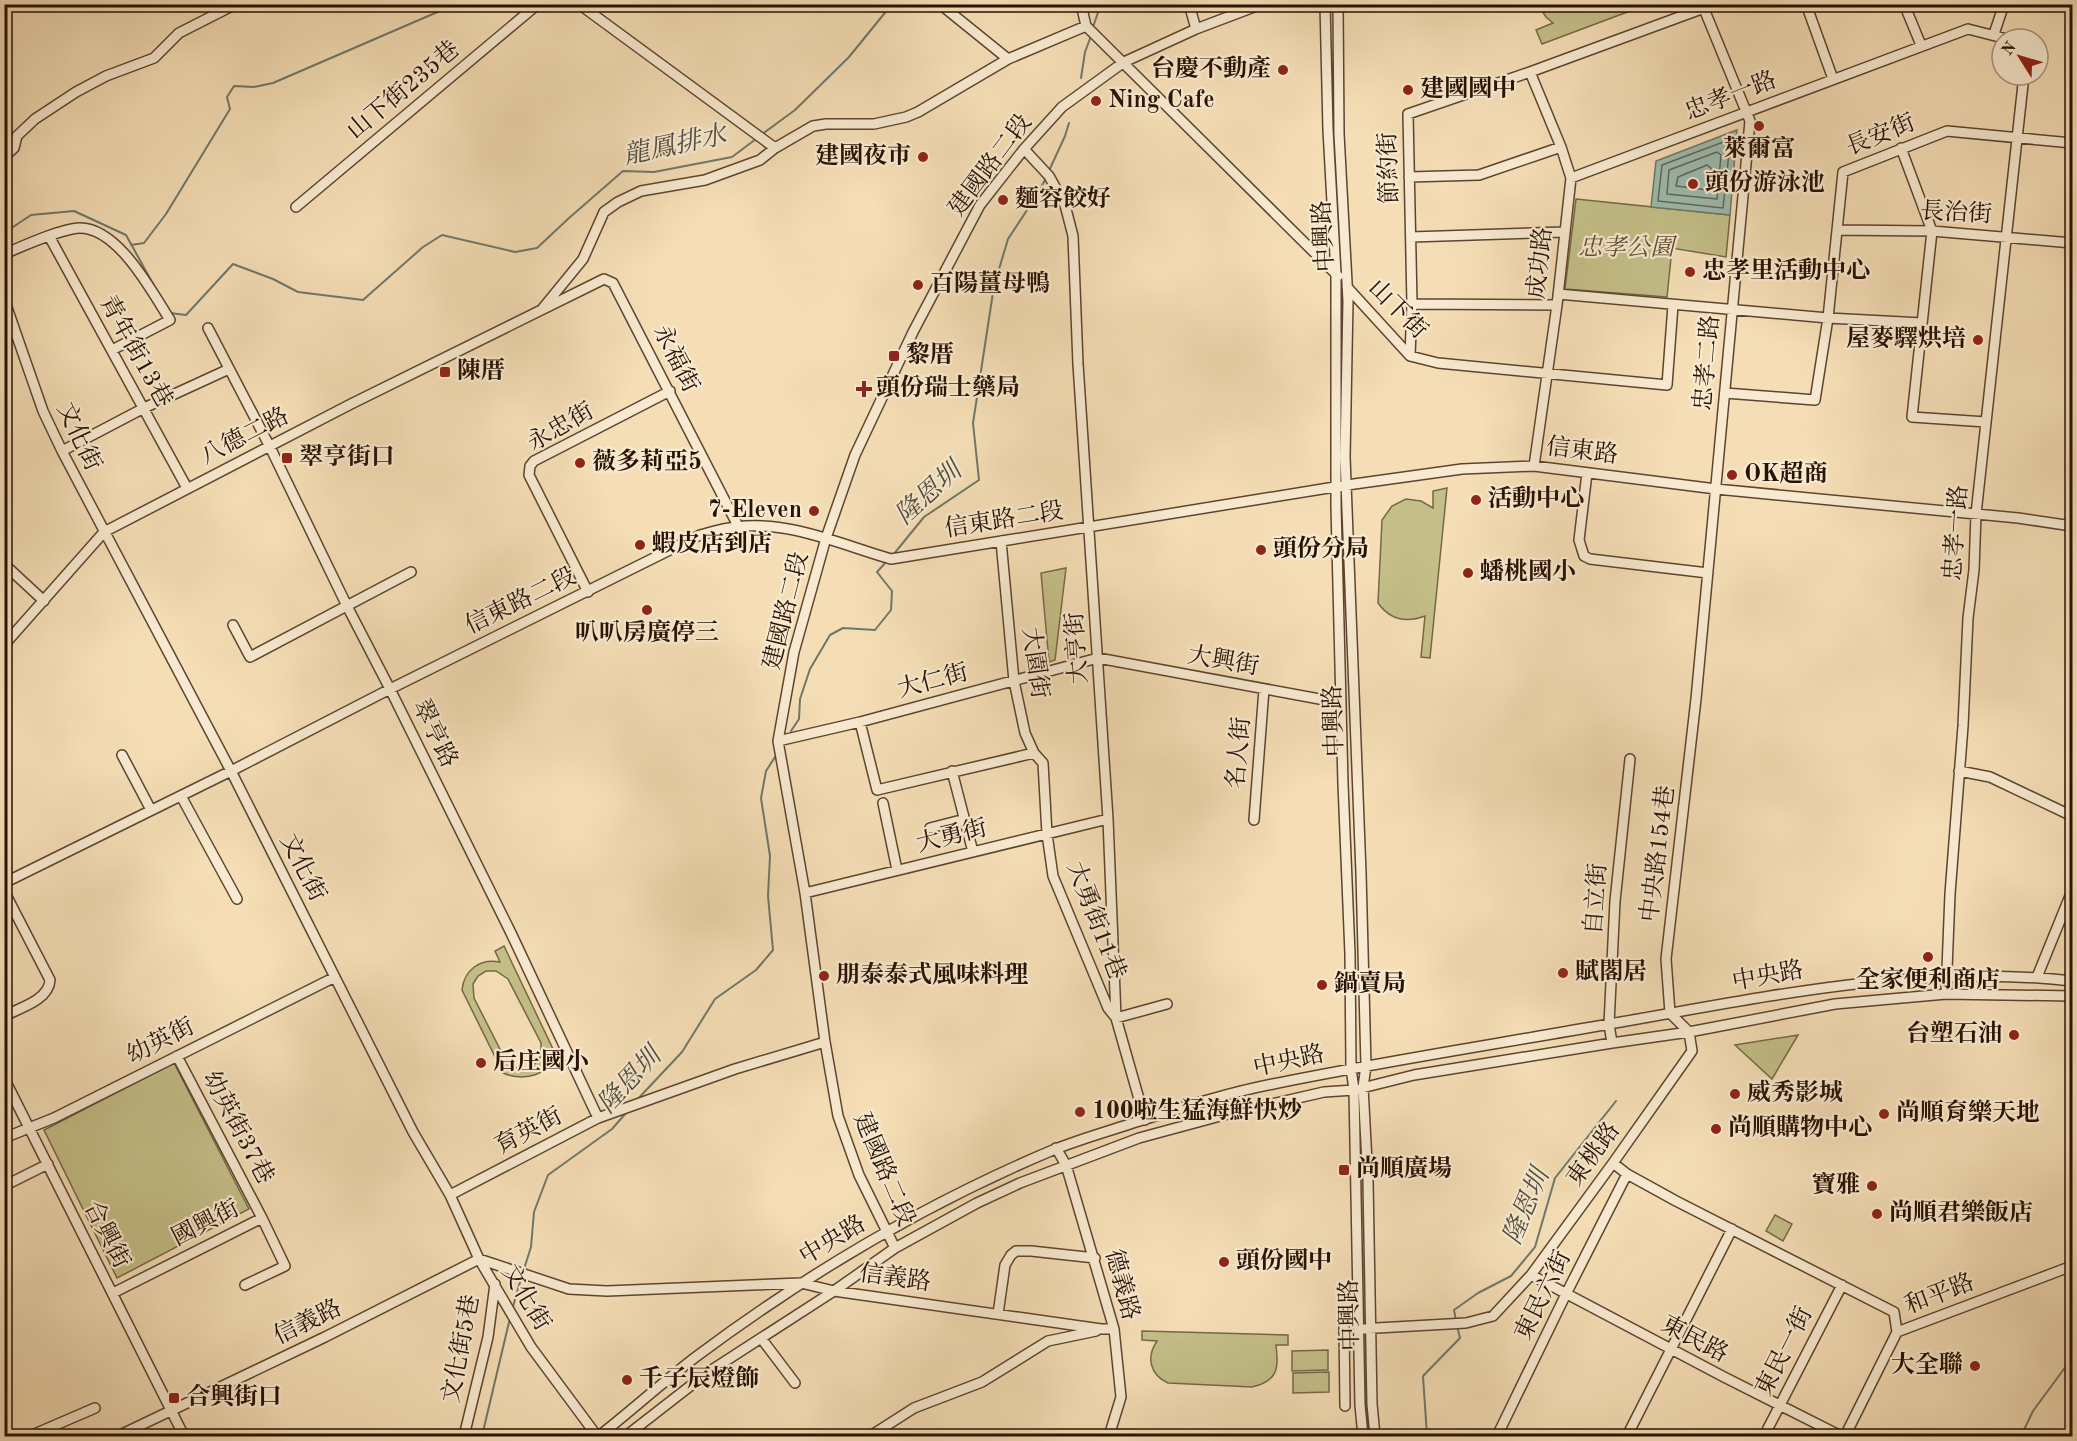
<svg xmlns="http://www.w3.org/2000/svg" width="2077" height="1441" font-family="'Old Standard TT','Noto Serif TC',serif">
<rect width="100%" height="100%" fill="#f5deb6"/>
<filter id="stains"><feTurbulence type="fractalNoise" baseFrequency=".00333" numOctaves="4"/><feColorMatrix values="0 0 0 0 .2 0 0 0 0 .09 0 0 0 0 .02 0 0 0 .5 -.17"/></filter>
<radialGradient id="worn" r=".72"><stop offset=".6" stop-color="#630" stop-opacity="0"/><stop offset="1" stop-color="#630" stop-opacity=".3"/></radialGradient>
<path fill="#c4bf88" stroke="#766846" stroke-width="1.5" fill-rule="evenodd" d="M1538 5H1646L1542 44 1536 30 1553 23 1546 17Z
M1576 199 1730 215 1726 257 1672 248 1667 297 1565 289Z
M1447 488 1430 658 1421 657 1425 616C1406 623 1390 620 1378 603L1382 520 1392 506 1406 499 1421 501 1433 508V491Z
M1066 568 1055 660 1049 662 1041 573Z
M504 946 553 1049C555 1076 522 1082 503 1073L462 990C464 970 480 958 500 962L495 951ZM486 971H496L508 979 541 1043V1056L532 1067 518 1069 506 1061 474 998 473 984 478 976Z
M1798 1035 1772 1079 1735 1045Z
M174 1063 249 1209 117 1278 44 1130Z
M1775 1215 1792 1224 1783 1241 1766 1231Z
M1142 1331 1288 1335V1345H1276C1279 1368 1278 1381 1252 1387L1168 1383C1150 1375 1146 1357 1157 1341L1142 1340Z
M1328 1350V1370L1292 1371V1351Z
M1329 1372V1392L1293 1393V1373Z"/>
<path fill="#9cbcae" stroke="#6e786a" stroke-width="1.5" d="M1737 130 1730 215 1651 207 1656 161Z"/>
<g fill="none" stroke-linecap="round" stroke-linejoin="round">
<path stroke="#626658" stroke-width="1.5" d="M1726 141 1730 144 1723 208 1658 201 1662 165Z
M1717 152 1721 155 1717 199 1667 194 1669 170Z
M1707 165 1711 168 1708 190 1676 186 1678 177Z"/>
<path stroke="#6e786a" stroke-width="2" d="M1093 27 1101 4
M1081 78 1085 52 1091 36
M761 135 795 110 849 57 892 4
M1048 173 1065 136 1069 123
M4 233 31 215 74 211 126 235 157 291
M131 245 144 243 166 214 230 109 227 97 234 86 254 87 273 83 456 4
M170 313 186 315 233 264 273 279 298 292 363 300 423 247 442 235 515 252 537 248 569 218 623 171 654 172 732 157 756 139
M893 555 924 517 979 480 973 423 994 286 1008 239 1037 195 1046 178
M791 731 799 719 800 699 810 669 830 635 843 628 875 630 891 610 892 591 877 572 887 561
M635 1102 682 1052 715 999 756 970 773 950 768 896 770 856 761 798 766 771 777 754
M524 1269 531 1247 534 1212 548 1175 612 1129 626 1113
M512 1310 522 1275
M1456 1321 1454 1310 1478 1293 1511 1276 1535 1247 1555 1178 1616 1101
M482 1436 510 1318
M1427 1436 1423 1376 1460 1338 1457 1326
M2021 1436 2033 1411 2072 1358"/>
<g stroke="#5c4430" stroke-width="12">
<path id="minor" d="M579 4 775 148
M940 4 1008 59
M1081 4 1086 26 1338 276
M1189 4 1196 29
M1325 4 1328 130 1336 274V506L1343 784 1350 954 1351 1068 1354 1090 1360 1405 1363 1436
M1338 4 1339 134 1348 301 1345 457 1361 873 1366 1066 1363 1087 1368 1181 1372 1404 1375 1436
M1806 4 1833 79
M1904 4 1921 45
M1994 34 2004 4
M1530 72 1561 147 1571 178 1557 305 1534 466
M1901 148 1932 231 1912 417 1986 422
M1024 149 1049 176 1065 205 1073 236 1078 364 1108 819 1116 1018 1145 1120
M4 157 14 148 17 136 35 119 76 92 106 76 154 58 179 33 236 4
M1409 177 1479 175 1561 147
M1571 178 1968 29 2007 39
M296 207 538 4
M1837 230 1932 231 2072 243
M49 236 187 488
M1411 237 1564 232
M4 254C23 246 60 229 79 228 118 227 152 292 170 320L112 350
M1347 287 1410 356 1438 363 1667 385 1673 305
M1558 294 1828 318 1922 323
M4 299 43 411 62 451 231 771 413 1132 450 1195 479 1259 531 1347 597 1436
M1412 304 1557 305
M543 308 583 259 604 212 618 202 641 191 705 180 760 160 775 148 813 126 826 124H874L906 117 918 112 1008 59 1086 26
M208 328 270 447 347 606 390 689 511 933 598 1118
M1410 356 1412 304 1408 114 1530 72 1704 8
M1725 393 1815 400 1828 318 1843 172 1947 131 2072 143
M62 451 144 408 229 369
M1587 473 1579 540 1584 556 1590 559 1708 573
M1001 541 1014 681 1025 733 1034 753 1043 763 1047 834 1053 876 1108 1008 1116 1018 1167 1004
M4 564 44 601
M588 592 529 475 530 466 534 461 670 391
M233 625 250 657 411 572
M4 645 104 532 351 404 604 279 613 283 738 526
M860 722 877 790 1034 753
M778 741 860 722 1098 658 1341 703
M122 755 151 810
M952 771 973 852
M1959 771 1990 777 2072 816
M181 796 237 899
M883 803 897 870
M1254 820 1264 689
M930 828 965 819
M4 883 231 771 390 689 700 535C712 532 724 528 736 527 789 520 842 545 891 559L1347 485 1462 469 1534 466 1716 489 2018 518 2072 526
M4 891 50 980C49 1000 20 1008 4 1016
M805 893 1108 819
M2037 977 2072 891
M1946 994 1950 894 1963 726 1968 618 1974 570 1976 514 2024 75
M1612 1043 1609 1024 1615 901 1630 759
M177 1056 262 1218
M4 1078 184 1436
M4 1138 54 1118 335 977
M1056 1148 1066 1165 1114 1329 1121 1397 1109 1436
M1613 1163 1627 1174 1676 1201 1894 1312 1897 1332
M4 1186 48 1164
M450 1195 598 1118 735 1069 825 1042
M895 1248 859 1175 838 1116 825 1042 805 893 778 741 794 652 826 538 855 455 913 332 980 205 1024 149 1062 107 1124 62 1196 29 1262 4
M1531 1275 1724 1377 1841 1436
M113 1293 262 1218 285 1266 245 1285
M998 1314 1005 1265 1011 1255 1016 1251H1031L1095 1258
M1344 1325 1345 1406
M1359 1329 1466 1323 1493 1316 1531 1275 1613 1163 1692 1051 1689 1032 1670 1013 1666 959 1696 699 1750 121 1702 4
M761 1338 795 1383
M30 1436 95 1408
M118 1436 325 1337 479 1259 569 1289 607 1291 801 1283 834 1291 1101 1329H1114
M464 1436 488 1337 495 1284
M599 1436C632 1410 664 1381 697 1356 807 1274 927 1203 1053 1150 1080 1139 1109 1131 1136 1122 1181 1108 1227 1093 1273 1084 1385 1061 1497 1044 1609 1024 1761 998 1917 963 2072 981
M626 1436 707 1373 834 1291 895 1248 977 1203 1020 1183 1139 1138 1224 1115 1324 1092 1354 1090 1414 1075 1612 1043 1689 1032 1835 1004 1946 994 2072 996
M877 1436 875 1433 914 1408 982 1382 1048 1341 1096 1331
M1497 1436 1566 1294 1627 1174
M1627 1436 1732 1229
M1764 1436 1842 1285
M1845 1436 1897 1332 2072 1266"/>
</g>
<use href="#minor" stroke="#f8ead0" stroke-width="9"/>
</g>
<g fill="#8f2418" stroke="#f8ead0" stroke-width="2">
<circle cx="1283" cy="70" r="6"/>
<circle cx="1408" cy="90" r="6"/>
<circle cx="1096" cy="101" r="6"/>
<circle cx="1759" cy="126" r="6"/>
<circle cx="923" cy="157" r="6"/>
<circle cx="1693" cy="184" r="6"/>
<circle cx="1003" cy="200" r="6"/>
<circle cx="1690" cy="272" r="6"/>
<circle cx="918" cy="285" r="6"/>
<circle cx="1978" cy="340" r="6"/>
<rect x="888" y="350" width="12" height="12" rx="3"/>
<rect x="439" y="366" width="12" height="12" rx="3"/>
<path d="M861 380h6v6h6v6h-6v6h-6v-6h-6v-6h6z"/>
<rect x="281" y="452" width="12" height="12" rx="3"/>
<circle cx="580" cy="463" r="6"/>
<circle cx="1732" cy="475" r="6"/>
<circle cx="1476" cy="500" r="6"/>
<circle cx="814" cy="511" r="6"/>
<circle cx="640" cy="545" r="6"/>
<circle cx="1261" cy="550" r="6"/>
<circle cx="1468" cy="573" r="6"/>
<circle cx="647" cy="610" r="6"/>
<circle cx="1928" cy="957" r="6"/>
<circle cx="1563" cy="973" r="6"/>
<circle cx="824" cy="976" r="6"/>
<circle cx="1322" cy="985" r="6"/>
<circle cx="2014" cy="1035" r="6"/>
<circle cx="481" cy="1063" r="6"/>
<circle cx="1735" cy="1094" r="6"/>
<circle cx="1080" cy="1112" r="6"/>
<circle cx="1884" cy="1114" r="6"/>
<circle cx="1716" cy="1129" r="6"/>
<rect x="1338" y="1164" width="12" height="12" rx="3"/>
<circle cx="1872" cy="1186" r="6"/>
<circle cx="1877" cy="1214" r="6"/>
<circle cx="1224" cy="1262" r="6"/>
<circle cx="1975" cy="1366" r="6"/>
<circle cx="627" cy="1380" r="6"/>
<rect x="168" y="1392" width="12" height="12" rx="3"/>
</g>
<g text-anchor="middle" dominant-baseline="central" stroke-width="4.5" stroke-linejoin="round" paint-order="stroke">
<g font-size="24" font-weight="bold" fill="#291103" stroke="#f8ead0" text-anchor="start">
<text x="1271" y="70" text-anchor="end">台慶不動產</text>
<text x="1420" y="90">建國國中</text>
<text x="1108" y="101">Ning Cafe</text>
<text x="1759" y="150" text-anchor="middle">萊爾富</text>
<text x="911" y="157" text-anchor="end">建國夜市</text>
<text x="1705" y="184">頭份游泳池</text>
<text x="1015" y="200">麵容餃好</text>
<text x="1702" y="272">忠孝里活動中心</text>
<text x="930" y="285">百陽薑母鴨</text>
<text x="1966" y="340" text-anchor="end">屋麥驛烘培</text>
<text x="906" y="356">黎厝</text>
<text x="457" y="372">陳厝</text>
<text x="876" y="389">頭份瑞士藥局</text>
<text x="299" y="458">翠亨街口</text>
<text x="592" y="463">薇多莉亞5</text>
<text x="1744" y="475">OK超商</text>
<text x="1488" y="500">活動中心</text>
<text x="802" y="511" text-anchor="end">7-Eleven</text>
<text x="652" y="545">蝦皮店到店</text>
<text x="1273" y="550">頭份分局</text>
<text x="1480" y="573">蟠桃國小</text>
<text x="647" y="634" text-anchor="middle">叭叭房廣停三</text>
<text x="1575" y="973">賦閣居</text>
<text x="836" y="976">朋泰泰式風味料理</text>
<text x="1928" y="981" text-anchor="middle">全家便利商店</text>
<text x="1334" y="985">鍋賣局</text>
<text x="2002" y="1035" text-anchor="end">台塑石油</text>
<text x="493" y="1063">后庄國小</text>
<text x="1747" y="1094">威秀影城</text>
<text x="1092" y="1112">100啦生猛海鮮快炒</text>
<text x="1896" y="1114">尚順育樂天地</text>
<text x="1728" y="1129">尚順購物中心</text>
<text x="1356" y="1170">尚順廣場</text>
<text x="1860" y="1186" text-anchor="end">寶雅</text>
<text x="1889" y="1214">尚順君樂飯店</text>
<text x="1236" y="1262">頭份國中</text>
<text x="1963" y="1366" text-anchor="end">大全聯</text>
<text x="639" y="1380">千子辰燈飾</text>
<text x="186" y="1398">合興街口</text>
</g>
<g font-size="24" fill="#291103" stroke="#f8ead0">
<text transform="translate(404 91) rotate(-40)">山下街235巷</text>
<text transform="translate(1731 97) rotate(-21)">忠孝一路</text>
<text transform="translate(1881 136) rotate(-22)">長安街</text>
<text transform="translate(991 166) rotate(-53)">建國路二段</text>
<text transform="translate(1390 168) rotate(-92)">節約街</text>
<text transform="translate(1956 214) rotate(3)">長治街</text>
<text transform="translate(1325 236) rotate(-93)">中興路</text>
<text transform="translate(1541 263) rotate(-84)">成功路</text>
<text transform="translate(1397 310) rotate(45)">山下街</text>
<text transform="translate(135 352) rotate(61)">青年街13巷</text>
<text transform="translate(675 359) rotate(63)">永福街</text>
<text transform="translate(1708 363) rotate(-85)">忠孝二路</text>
<text transform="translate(561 428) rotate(-30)">永忠街</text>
<text transform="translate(78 437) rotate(65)">文化街</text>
<text transform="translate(245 437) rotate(-27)">八德二路</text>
<text transform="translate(1582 452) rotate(7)">信東路</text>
<text transform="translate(1004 521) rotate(-9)">信東路二段</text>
<text transform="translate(1957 533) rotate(-86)">忠孝一路</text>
<text transform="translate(521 602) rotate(-26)">信東路二段</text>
<text transform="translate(787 611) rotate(-76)">建國路二段</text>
<text transform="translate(1078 648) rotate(-94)">大亨街</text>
<text transform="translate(1223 662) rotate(10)">大興街</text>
<text transform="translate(1034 663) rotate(82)">大園街</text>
<text transform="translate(933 682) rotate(-15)">大仁街</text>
<text transform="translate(1335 721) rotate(-92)">中興路</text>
<text transform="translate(434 734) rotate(64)">翠亨路</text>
<text transform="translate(1240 753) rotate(-85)">名人街</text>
<text transform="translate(952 837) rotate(-14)">大勇街</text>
<text transform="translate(1659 854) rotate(-83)">中央路154巷</text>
<text transform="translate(302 868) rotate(63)">文化街</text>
<text transform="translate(1597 899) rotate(-86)">自立街</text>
<text transform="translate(1095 921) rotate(69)">大勇街11巷</text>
<text transform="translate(1768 977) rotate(-10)">中央路</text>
<text transform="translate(161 1042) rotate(-27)">幼英街</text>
<text transform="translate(1289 1062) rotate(-12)">中央路</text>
<text transform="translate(237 1128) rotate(62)">幼英街37巷</text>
<text transform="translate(529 1132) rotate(-28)">育英街</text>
<text transform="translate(1594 1155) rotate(-54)">東桃路</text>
<text transform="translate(883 1170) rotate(67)">建國路二段</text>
<text transform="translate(206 1224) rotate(-27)">國興街</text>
<text transform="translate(106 1235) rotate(63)">合興街</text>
<text transform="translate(833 1241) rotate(-31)">中央路</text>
<text transform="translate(895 1279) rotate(8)">信義路</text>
<text transform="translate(1121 1285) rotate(75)">德義路</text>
<text transform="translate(1940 1295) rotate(-21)">和平路</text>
<text transform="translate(1544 1296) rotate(-64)">東民六街</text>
<text transform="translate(525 1298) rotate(59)">文化街</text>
<text transform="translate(1351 1315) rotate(-91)">中興路</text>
<text transform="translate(308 1323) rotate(-26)">信義路</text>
<text transform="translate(1694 1340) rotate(28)">東民路</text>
<text transform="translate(462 1349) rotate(-79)">文化街5巷</text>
<text transform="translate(1785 1352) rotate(-63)">東民一街</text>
</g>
<g font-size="24" font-style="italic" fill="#5f4e32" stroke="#f8ead0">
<text x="1626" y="249">忠孝公園</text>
</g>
<g font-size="26" font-style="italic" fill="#514d3f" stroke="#f8ead0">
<text transform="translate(675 146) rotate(-12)">龍鳳排水</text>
<text transform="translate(929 494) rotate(-42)">隆恩圳</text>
<text transform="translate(630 1081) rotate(-47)">隆恩圳</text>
<text transform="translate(1527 1207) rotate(-67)">隆恩圳</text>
</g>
</g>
<rect width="2077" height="1441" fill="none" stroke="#f5deb6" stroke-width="24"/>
<rect x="6" y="6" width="2065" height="1429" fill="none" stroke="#291103" stroke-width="3"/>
<rect x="12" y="12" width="2053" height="1417" fill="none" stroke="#291103" stroke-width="1.5"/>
<g transform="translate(2020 57) rotate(307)"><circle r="28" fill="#f8ead0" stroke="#a5937e" stroke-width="1.5"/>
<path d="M0-4.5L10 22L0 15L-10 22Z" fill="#8f2418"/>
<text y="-9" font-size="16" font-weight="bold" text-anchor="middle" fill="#291103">N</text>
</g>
<rect width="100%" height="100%" filter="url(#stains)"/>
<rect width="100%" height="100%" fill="url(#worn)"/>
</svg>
